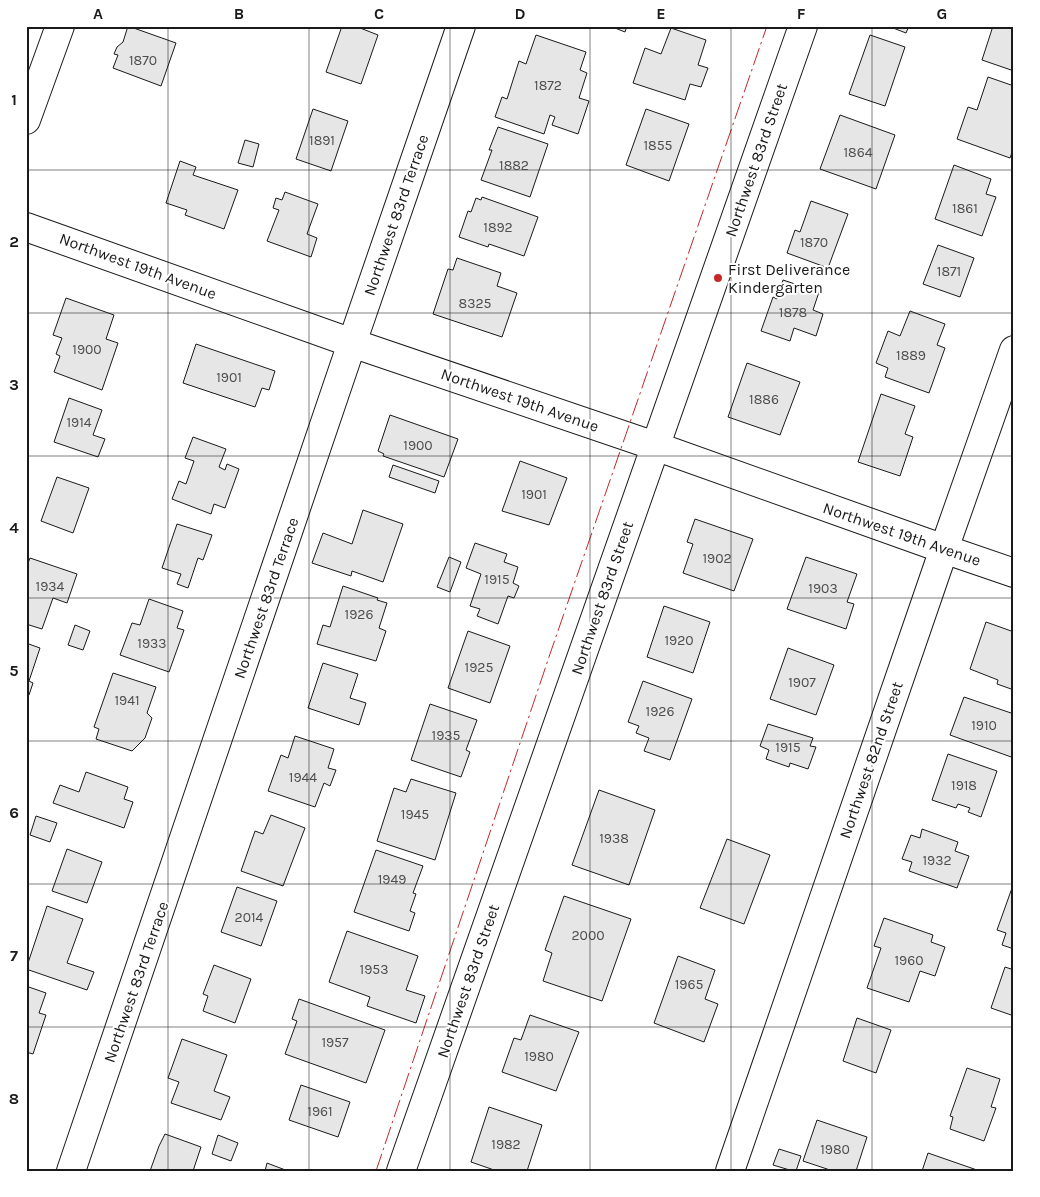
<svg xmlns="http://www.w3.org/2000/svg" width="1040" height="1197" font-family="Karla,sans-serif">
<rect width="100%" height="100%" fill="#fff"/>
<path fill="#e6e6e6" stroke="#1a1a1a" d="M128 26 176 43 161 86 113 68 118 55 114 54 117 47 123 42Z
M342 26H355L378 35 361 84 326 72Z
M610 26H627L625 32Z
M888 26H909L906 33Z
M993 26H1014V71L982 60Z
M671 28 706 40 698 65 708 68 701 87 690 84 685 100 633 83 645 48 661 54Z
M536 35 586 52 580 70 587 73 579 98 589 101 578 134 552 125 555 117 550 115 544 134 495 117 502 97 507 99 519 61 526 64Z
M870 35 905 47 885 106 849 94Z
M988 77 1014 86V147L1010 158 957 139 968 107 977 110Z
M313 109 348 121 331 171 296 159Z
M646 109 689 124 669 181 626 165Z
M840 115 895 135 876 189 820 169Z
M498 127 548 144 530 197 481 180 492 150H489Z
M245 140 259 144 253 167 238 163Z
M180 161 196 167 193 175 238 190 224 229 185 215 187 210 166 203Z
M954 165 991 179 986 194 996 197 982 236 935 219Z
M285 192 318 204 307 234 317 238 311 257 267 241 279 210 273 208 276 198 282 200Z
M482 197 538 217 524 256 489 244 488 247 459 237 468 211 471 212 476 198 481 200Z
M811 201 848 214 828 268 787 253 795 230 800 232Z
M938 245 974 258 960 297 923 284Z
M457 258 501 273 497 286 517 293 502 337 433 314 448 269 453 270Z
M783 280 819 292 813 310 823 314 816 336 794 328 790 341 761 331 773 297 777 299Z
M66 298 114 315 106 339 118 343 102 390 54 372 60 356 56 354 62 338 53 335Z
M910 311 945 324 937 345 945 348 929 393 885 377 888 368 876 363 888 331 900 336Z
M196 344 275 371 269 390 262 388 255 407 183 383Z
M747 363 800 382 780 435 728 417Z
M881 394 915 406 905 434 913 437 900 476 858 462Z
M69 398 102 410 93 435 105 439 98 457 54 442Z
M390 415 458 439 444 477 383 456 384 454 378 451Z
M193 437 226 449 219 467 225 470 227 464 239 469 225 508 214 504 211 514 172 499 179 481 186 484 194 461 185 458Z
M520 461 567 478 549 525 502 511Z
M393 465 439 481 435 493 389 477Z
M57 477 89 488 73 533 41 521Z
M363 510 403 524 383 582 352 571 351 576 312 563 323 533 352 544Z
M695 519 753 539 734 591 683 573 693 544 687 542Z
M177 524 212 535 203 560 198 558 188 588 177 584 181 574 162 568Z
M475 543 507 554 504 562 518 567 513 583 519 586 514 598 508 596 498 624 477 616 480 609 470 606 481 574 466 568Z
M449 557 461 562 450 592 437 587Z
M806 557 857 574 847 602 854 604 846 629 787 609Z
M30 558 77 574 67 603 53 598 42 629 26 624V568Z
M343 586 378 598 377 600 387 603 379 628 386 631 376 661 317 644 323 625 330 627Z
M149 599 183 611 177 628 184 630 169 672 120 655 132 623 140 625Z
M664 606 710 622 693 673 647 657Z
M986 622 1014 632V690L997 684 998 680 970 669Z
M75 625 90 631 83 650 68 645Z
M468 631 510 646 490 703 448 688Z
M26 643 40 648 29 681 33 683 29 695 26 694Z
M788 648 834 665 816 715 770 699Z
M323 663 358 674 350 698 366 703 359 725 308 708Z
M113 673 156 687 147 713 152 718 145 738 132 751 96 739 99 729 94 727Z
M643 681 692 699 670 760 644 751 649 738 636 733 639 726 628 722Z
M964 697 1014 714V758L950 735Z
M430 704 477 720 466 750 470 752 461 777 411 760Z
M768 724 813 738 810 746 816 747 808 769 790 763 789 767 766 759 769 750 760 746Z
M295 736 334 749 328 768 336 770 330 786 324 783 315 807 268 791 281 755 288 758Z
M948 754 997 771 981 817 968 812 970 808 958 804 956 808 932 800Z
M86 772 128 787 124 799 133 802 124 828 53 803 60 785 79 792Z
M411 779 456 793 435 860 377 841 394 788 406 792Z
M599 790 655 810 629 885 572 865Z
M271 815 305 828 283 886 241 871 255 831 263 834Z
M36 816 57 823 50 842 30 835Z
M922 829 958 842 955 851 969 856 957 888 909 871 912 862 902 859 911 835 920 838Z
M727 839 770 855 744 924 700 908Z
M67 849 102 862 87 903 52 891Z
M376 850 423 866 413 893 416 894 410 911 415 913 409 931 354 912Z
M237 887 277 901 261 946 221 932Z
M1012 888 1014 889V949L1002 945 1006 933 997 930Z
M564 896 631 919 602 1001 543 981 552 953 545 950Z
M47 906 83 919 67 963 94 972 87 990 26 969Z
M884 918 933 935 931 942 945 947 935 976 920 971 909 1002 867 988 881 948 874 946Z
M347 931 418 956 406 990 425 996 416 1023 367 1006 370 997 329 982Z
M678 956 715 970 705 999 718 1004 704 1042 654 1023Z
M214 965 251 979 235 1023 203 1011 208 996 203 994Z
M1005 967 1014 970V1016L991 1008Z
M26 986 46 993 39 1013 46 1015 33 1054 26 1052Z
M299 999 385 1030 366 1083 285 1054 297 1021 292 1019Z
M530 1015 579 1032 556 1091 502 1072 514 1038 521 1040Z
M857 1018 891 1030 876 1073 843 1061Z
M182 1039 227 1055 214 1091 230 1097 221 1120 171 1103 179 1082 168 1078Z
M967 1068 1000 1079 991 1107 996 1108 984 1141 950 1129 953 1117 950 1116Z
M301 1085 350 1102 338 1137 289 1120Z
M489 1107 542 1125 527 1171H497L471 1162Z
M817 1120 867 1137 856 1171H833L803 1161Z
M165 1134 201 1147 193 1171H150L159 1146Z
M218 1135 238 1143 231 1161 212 1154Z
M779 1149 801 1156 796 1171H793L773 1165Z
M928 1153 977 1170V1171H922Z
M267 1163 288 1171H265Z"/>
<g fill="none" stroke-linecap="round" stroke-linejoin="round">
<g stroke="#1a1a1a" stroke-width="30">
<path id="minor" d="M26 120 60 26
M26 227 352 343 655 446 944 549 1014 573
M71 1171 352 343 461 26
M401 1171 803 26
M730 1171 944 549 1014 350"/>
</g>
<use href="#minor" stroke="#fff" stroke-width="28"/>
<path stroke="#c62828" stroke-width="1" stroke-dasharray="18 4 2.5 4" stroke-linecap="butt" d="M376 1171 550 654 767 26"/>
</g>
<path fill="none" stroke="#1a1a1a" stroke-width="1" stroke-opacity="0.55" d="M168 26V1171M309 26V1171M450 26V1171M590 26V1171M731 26V1171M872 26V1171M26 170H1014M26 313H1014M26 456H1014M26 598H1014M26 741H1014M26 884H1014M26 1027H1014"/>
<circle fill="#c62828" stroke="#fff" stroke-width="2" cx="718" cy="278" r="5"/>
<g text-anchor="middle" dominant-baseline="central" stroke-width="4" stroke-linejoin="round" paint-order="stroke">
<g font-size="14" fill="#4d4d4d">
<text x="143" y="60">1870</text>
<text x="548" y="85">1872</text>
<text x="322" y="140">1891</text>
<text x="658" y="145">1855</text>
<text x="858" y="152">1864</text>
<text x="514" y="165">1882</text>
<text x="965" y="208">1861</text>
<text x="498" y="227">1892</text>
<text x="814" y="242">1870</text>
<text x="949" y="271">1871</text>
<text x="475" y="303">8325</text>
<text x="793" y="312">1878</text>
<text x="87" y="349">1900</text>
<text x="911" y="355">1889</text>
<text x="229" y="377">1901</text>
<text x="764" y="399">1886</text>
<text x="79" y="422">1914</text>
<text x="418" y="445">1900</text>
<text x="534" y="494">1901</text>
<text x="717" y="558">1902</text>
<text x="497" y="579">1915</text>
<text x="50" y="586">1934</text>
<text x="823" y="588">1903</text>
<text x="359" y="614">1926</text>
<text x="679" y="640">1920</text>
<text x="152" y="643">1933</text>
<text x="479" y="667">1925</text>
<text x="802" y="682">1907</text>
<text x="127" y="700">1941</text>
<text x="660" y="711">1926</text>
<text x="984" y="725">1910</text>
<text x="446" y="735">1935</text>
<text x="788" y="747">1915</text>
<text x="303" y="777">1944</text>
<text x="964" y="785">1918</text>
<text x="415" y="814">1945</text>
<text x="614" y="838">1938</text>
<text x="937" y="860">1932</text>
<text x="392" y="879">1949</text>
<text x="249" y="917">2014</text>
<text x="588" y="935">2000</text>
<text x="909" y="960">1960</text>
<text x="374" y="969">1953</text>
<text x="689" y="984">1965</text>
<text x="335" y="1042">1957</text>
<text x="539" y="1056">1980</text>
<text x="320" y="1111">1961</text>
<text x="506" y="1144">1982</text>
<text x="835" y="1149">1980</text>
</g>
<g font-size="16" fill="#1a1a1a" stroke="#fff">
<text transform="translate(756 160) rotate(-71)">Northwest 83rd Street</text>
<text transform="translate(396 215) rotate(-71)">Northwest 83rd Terrace</text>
<text transform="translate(138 266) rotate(20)">Northwest 19th Avenue</text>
<text transform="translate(520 400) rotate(19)">Northwest 19th Avenue</text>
<text transform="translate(902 534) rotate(19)">Northwest 19th Avenue</text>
<text transform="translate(266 598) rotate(-71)">Northwest 83rd Terrace</text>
<text transform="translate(602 598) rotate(-71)">Northwest 83rd Street</text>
<text transform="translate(871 760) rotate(-71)">Northwest 82nd Street</text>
<text transform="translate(468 981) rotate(-71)">Northwest 83rd Street</text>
<text transform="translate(136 982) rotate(-71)">Northwest 83rd Terrace</text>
</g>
<g font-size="16" fill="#1a1a1a" stroke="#fff" text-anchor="start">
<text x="728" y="269">First Deliverance<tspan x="728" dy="18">Kindergarten</tspan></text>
</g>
</g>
<rect width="1040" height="1197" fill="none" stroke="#ffffff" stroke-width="55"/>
<rect x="28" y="28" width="984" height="1142" fill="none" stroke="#1a1a1a" stroke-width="2"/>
<g font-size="16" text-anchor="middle" font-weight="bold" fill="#1a1a1a">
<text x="98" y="19">A</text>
<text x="239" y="19">B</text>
<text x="379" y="19">C</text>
<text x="520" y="19">D</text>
<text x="661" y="19">E</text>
<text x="801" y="19">F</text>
<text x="942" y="19">G</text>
<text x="14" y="105">1</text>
<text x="14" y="247">2</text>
<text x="14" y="390">3</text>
<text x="14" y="533">4</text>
<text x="14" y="676">5</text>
<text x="14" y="818">6</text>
<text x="14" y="961">7</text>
<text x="14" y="1104">8</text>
</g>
</svg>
